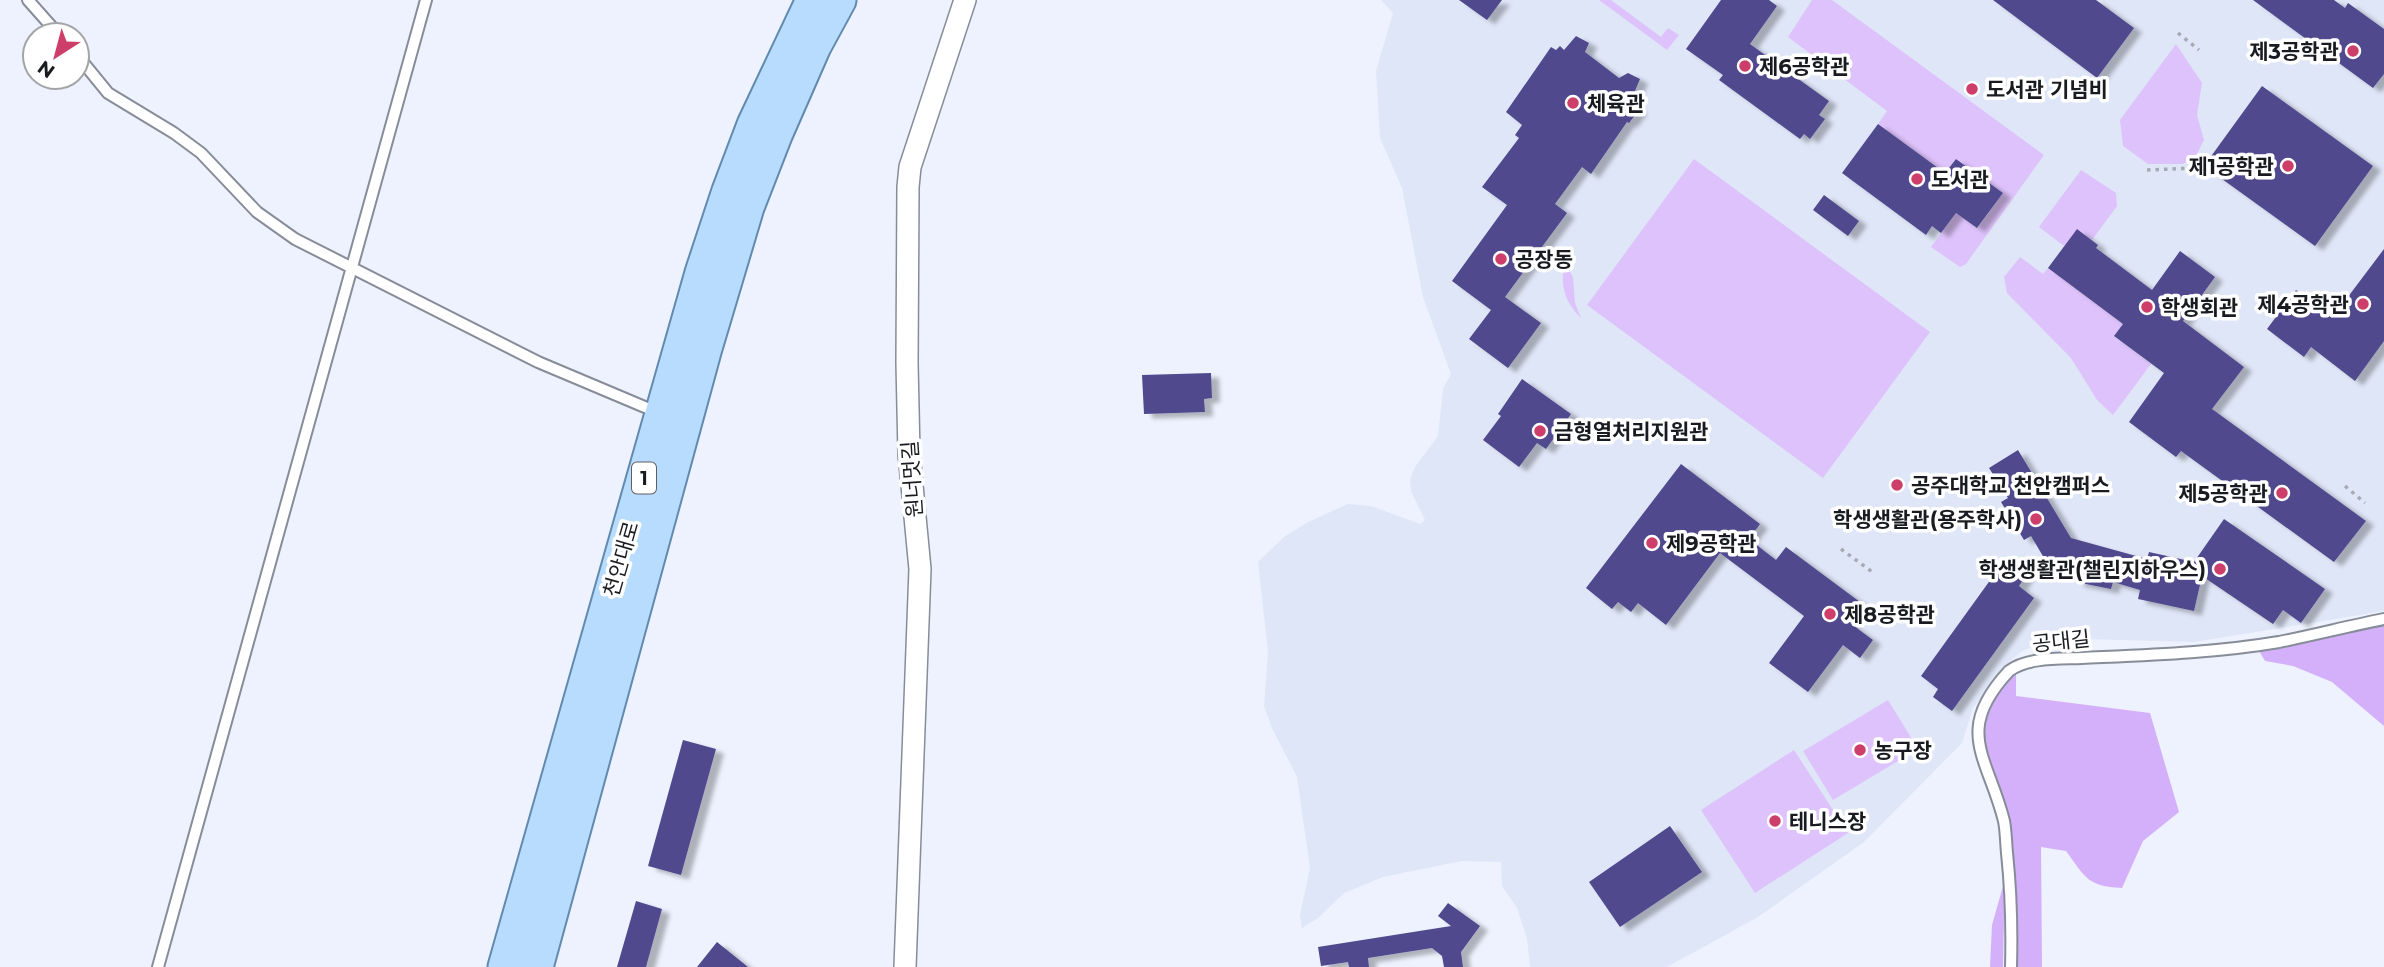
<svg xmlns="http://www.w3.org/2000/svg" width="2384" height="967" font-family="Montserrat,'Noto Sans KR',sans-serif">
<defs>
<filter id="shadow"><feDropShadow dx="8" dy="4.5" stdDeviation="2" flood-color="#0004"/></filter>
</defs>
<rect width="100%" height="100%" fill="#edf2fe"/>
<path fill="#dfe6f7" d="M1381 0H2384V611L2194 642 2083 639 2045 642 2022 651 2008 663 1973 708 1962 743 1864 842 1758 917 1667 967H1530L1527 938 1517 908 1502 886 1501 862 1462 861 1383 877 1344 893 1318 918 1302 928 1300 915 1310 868 1297 777 1272 728 1264 706 1268 652 1258 562 1284 537 1308 522 1348 504 1371 506 1420 524 1425 520 1411 491 1410 479 1415 467 1438 436 1443 389 1451 374 1423 297 1402 188 1380 138 1376 71 1393 13Z"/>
<path fill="#dec2fb" d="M1599 0H1611L1661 37 1668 28 1679 35 1667 50Z
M1812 0H1832L2044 155 1966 264 1960 267 1931 247 1956 213 1978 228 2003 193 1956 159 1945 173 1878 124 1887 111 1788 37Z
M2176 44 2202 83 2197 115 2204 140 2196 156 2183 164H2148L2123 146 2120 120Z
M1694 159 1930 332 1823 478 1587 305Z
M2081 170 2116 193 2117 206 2092 240 2077 229 2064 246 2039 227Z
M1571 249 1570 272 1573 277 1575 303 1581 318C1560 298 1558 274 1571 249Z
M2020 257 2043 274 2048 268 2123 324 2115 337 2151 364 2113 415 2097 400 2071 358 2007 293 2004 277Z
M1888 700 1918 749 1833 800 1803 751Z
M1794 750 1848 833 1755 893 1701 810Z"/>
<path fill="#d4affa" d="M2384 624V726L2332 682 2293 666 2265 661 2258 649Z
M2016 669V696L2150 713 2179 812 2143 841 2122 888C2087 886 2086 878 2066 851L2041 847 2042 967H2017L2015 884 2008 819 1993 779 1983 729 1988 706 2006 680Z
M2005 879 2003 967H1990L1992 925Z"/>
<path fill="#51498d" filter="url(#shadow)" d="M1459 0H1502L1487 20Z
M1721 0H1769L1777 6 1750 44 1829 101 1819 115 1825 119 1810 139 1804 134 1800 139 1719 80 1723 75 1686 49Z
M1993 0H2096L2134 28 2097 78Z
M2253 0H2334L2345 8 2348 3 2384 29V74L2373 88Z
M1576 36 1589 43 1585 52 1619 78 1628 73 1640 79 1632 98 1636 101 1634 106 1639 110 1629 123 1627 122 1591 174 1582 167 1555 204 1567 213 1505 297 1541 323 1508 368 1469 339 1491 310 1452 281 1507 205 1482 187 1519 138 1515 135 1522 125 1506 112 1551 47 1556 50 1560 46 1564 50Z
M2262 86 2373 166 2315 246 2204 166Z
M1878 124 1945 173 1956 159 2003 193 1977 228 1956 213 1941 233 1932 226 1926 235 1842 173Z
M1824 195 1859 221 1848 236 1813 210Z
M2077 229 2098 245 2096 248 2152 290 2180 251 2215 277 2183 321 2244 367 2212 409 2366 521 2334 562 2181 451 2176 457 2129 422 2164 373 2114 336 2123 324 2048 268Z
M2384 249V341L2355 381 2311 347 2304 357 2267 329 2296 290 2332 318Z
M1211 373 1212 398 1204 399 1205 412 1144 414 1142 375Z
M1522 379 1571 414 1546 449 1537 443 1519 467 1483 440 1501 416 1498 414Z
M2018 450 2071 538 2147 559 2149 552 2194 562 2224 519 2325 589 2301 623 2283 610 2273 624 2202 576 2194 611 2138 599 2140 590 2113 582 2111 589 2076 582 2078 574 2050 568 2031 536 2024 540 2001 502 2008 498 1989 468Z
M1681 464 1760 524 1749 539 1776 560 1786 547 1864 605 1850 623 1873 640 1860 658 1843 645 1808 692 1769 663 1804 616 1720 553 1666 625 1638 603 1631 612 1618 602 1612 609 1586 588Z
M2004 561 2025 577 2019 586 2034 598 1952 711 1933 697 1938 689 1921 676Z
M683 740 716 749 681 875 648 866Z
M1670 826 1702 872 1620 927 1589 882Z
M636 901 662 909 646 967H617Z
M1448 903 1480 926 1461 952 1463 967H1444L1442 956 1432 948 1368 958 1369 967H1349L1348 962 1321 966 1318 947 1451 926 1438 916Z
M717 942 748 967H697Z"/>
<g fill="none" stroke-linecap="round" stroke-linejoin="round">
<g stroke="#878c99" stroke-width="14">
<path id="lane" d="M28 0 59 35
M77 55 108 93 174 133 201 153 257 212 295 239 538 362 659 413
M158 967 426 0
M2011 967C2012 929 2011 891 2007 853 2006 843 2006 831 2004 821 1988 757 1953 731 2009 671 2027 657 2060 659 2082 658 2147 655 2214 653 2279 642 2314 635 2349 626 2384 619"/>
</g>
<g stroke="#878c99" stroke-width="24">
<path id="street" d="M905 967 920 569 909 454 907 363 908 187 910 167 965 0"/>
</g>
<g stroke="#628aae" stroke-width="37">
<path id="primary" d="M505 967 702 273 729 191 754 125 813 0
M536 967 705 348 747 207 775 135 814 46 839 0"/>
</g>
<path stroke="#a6aab4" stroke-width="3.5" stroke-dasharray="3.5 5" stroke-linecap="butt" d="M2178 33 2199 50
M2147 170 2195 168
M2345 486 2365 503
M1841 549 1875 574"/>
<use href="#lane" stroke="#fff" stroke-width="10"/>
<use href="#street" stroke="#fff" stroke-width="21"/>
<use href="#primary" stroke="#b8dcfd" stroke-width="33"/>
</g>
<g fill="#cd3f6a" stroke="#fff" stroke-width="2.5">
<circle cx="2353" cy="51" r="7"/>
<circle cx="1745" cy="66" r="7"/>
<circle cx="1972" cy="89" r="7"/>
<circle cx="1573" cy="103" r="7"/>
<circle cx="2288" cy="166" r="7"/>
<circle cx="1917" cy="179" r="7"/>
<circle cx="1501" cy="259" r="7"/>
<circle cx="2363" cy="304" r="7"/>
<circle cx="2147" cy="307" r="7"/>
<circle cx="1540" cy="431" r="7"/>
<circle cx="1897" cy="485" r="7"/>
<circle cx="2282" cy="493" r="7"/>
<circle cx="2036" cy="519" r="7"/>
<circle cx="1652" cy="543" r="7"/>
<circle cx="2220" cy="569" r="7"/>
<circle cx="1830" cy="614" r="7"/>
<circle cx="1860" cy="750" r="7"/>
<circle cx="1775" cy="821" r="7"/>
</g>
<g text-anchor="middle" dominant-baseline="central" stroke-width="7" stroke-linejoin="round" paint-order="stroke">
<rect fill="#fff" stroke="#5e5f63" stroke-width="2" x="632" y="462.5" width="24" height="31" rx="5"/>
<g font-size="19" font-weight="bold" fill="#191b20">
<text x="644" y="478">1</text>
</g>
<g font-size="21" font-weight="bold" fill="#191b20" stroke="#fff" text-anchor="start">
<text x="2339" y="51" text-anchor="end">제3공학관</text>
<text x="1759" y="66">제6공학관</text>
<text x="1986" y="89">도서관 기념비</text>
<text x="1587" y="103">체육관</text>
<text x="2274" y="166" text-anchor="end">제1공학관</text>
<text x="1931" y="179">도서관</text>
<text x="1515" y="259">공장동</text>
<text x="2349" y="304" text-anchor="end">제4공학관</text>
<text x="2161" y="307">학생회관</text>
<text x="1554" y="431">금형열처리지원관</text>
<text x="1911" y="485">공주대학교 천안캠퍼스</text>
<text x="2268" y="493" text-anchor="end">제5공학관</text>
<text x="2022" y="519" text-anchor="end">학생생활관(용주학사)</text>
<text x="1666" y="543">제9공학관</text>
<text x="2206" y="569" text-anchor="end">학생생활관(챌린지하우스)</text>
<text x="1844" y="614">제8공학관</text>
<text x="1874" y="750">농구장</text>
<text x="1789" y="821">테니스장</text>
</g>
<g font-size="21" fill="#191b20" stroke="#fff">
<text transform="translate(912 479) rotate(-94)">원너멋길</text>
<text transform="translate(621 559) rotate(-74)">천안대로</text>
<text transform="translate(2061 641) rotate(-6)">공대길</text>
</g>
</g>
<g transform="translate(56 56) rotate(216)"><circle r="33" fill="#ffffff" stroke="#a3a4a6" stroke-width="2"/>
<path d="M0-5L12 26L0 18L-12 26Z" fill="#cd3f6a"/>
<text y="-10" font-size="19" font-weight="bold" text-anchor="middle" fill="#191b20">N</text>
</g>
</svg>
